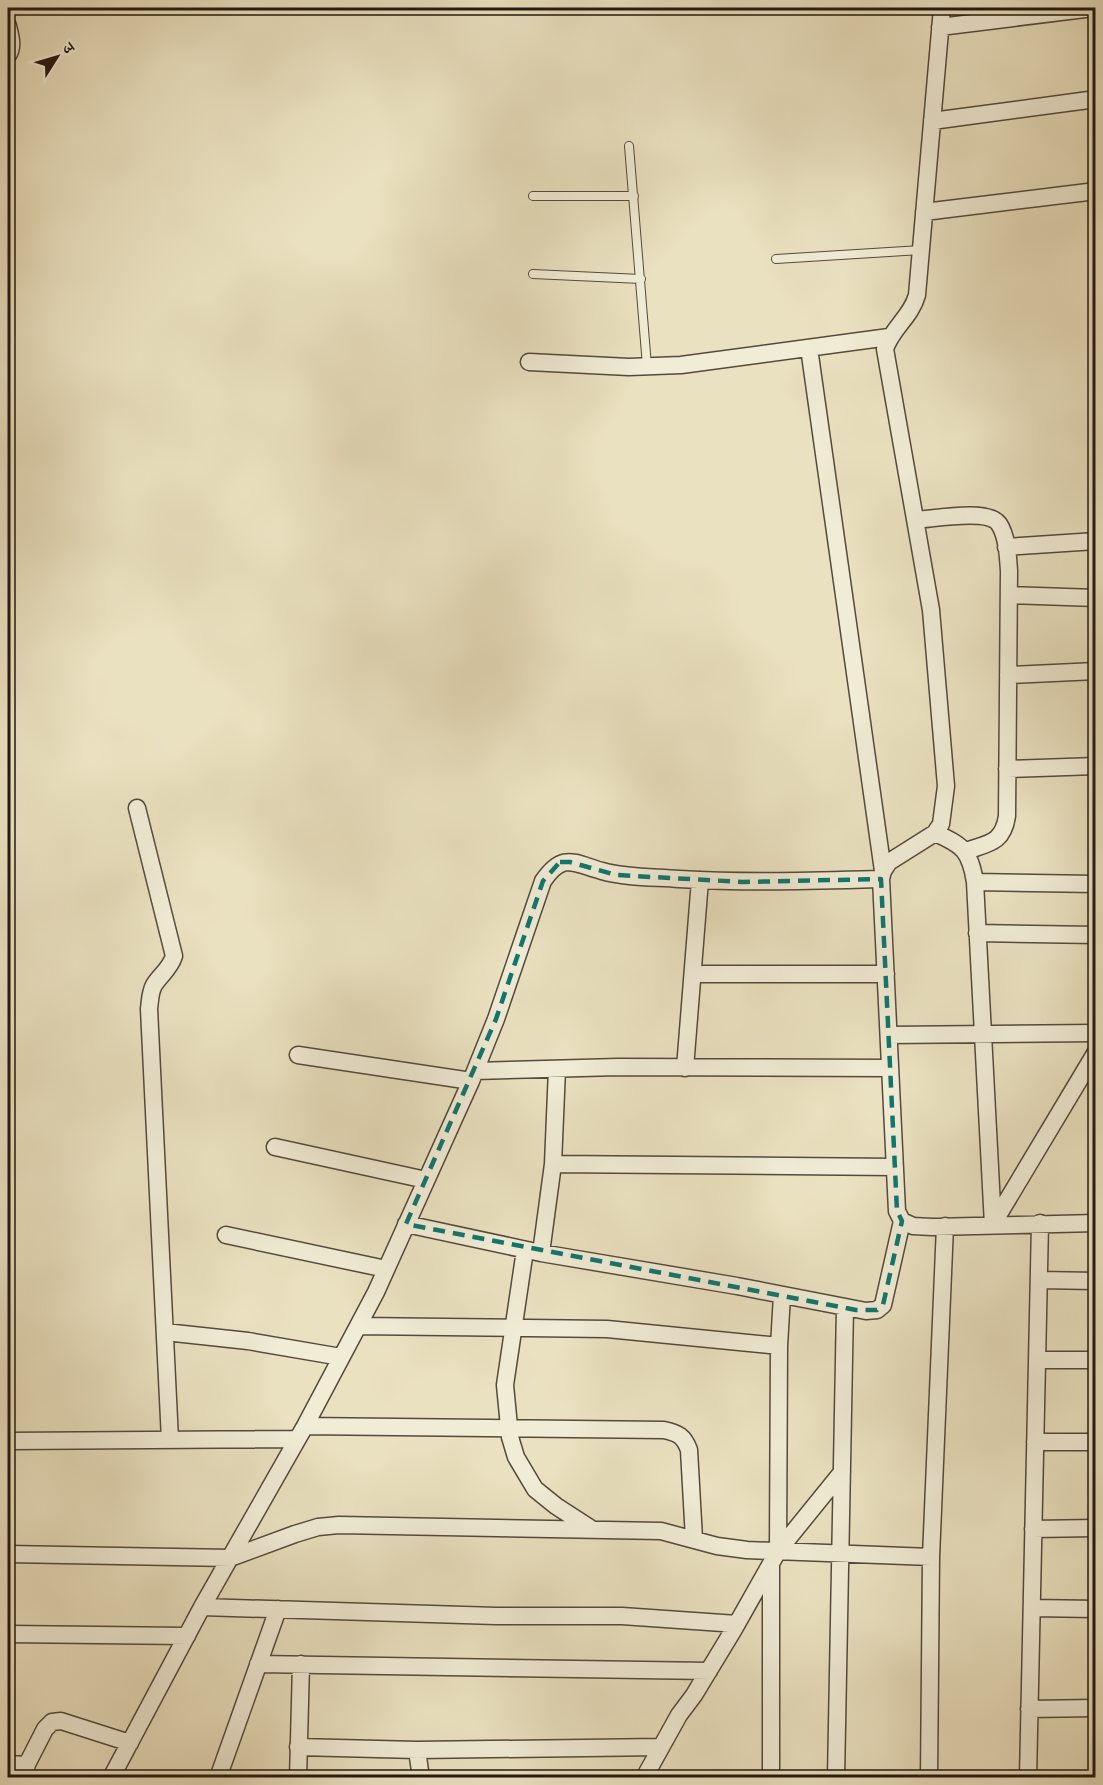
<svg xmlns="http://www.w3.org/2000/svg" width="1103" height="1785" font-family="'Libre Bodoni','Noto Serif Devanagari',serif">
<rect width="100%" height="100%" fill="#eae1c0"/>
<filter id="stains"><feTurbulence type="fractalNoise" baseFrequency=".00333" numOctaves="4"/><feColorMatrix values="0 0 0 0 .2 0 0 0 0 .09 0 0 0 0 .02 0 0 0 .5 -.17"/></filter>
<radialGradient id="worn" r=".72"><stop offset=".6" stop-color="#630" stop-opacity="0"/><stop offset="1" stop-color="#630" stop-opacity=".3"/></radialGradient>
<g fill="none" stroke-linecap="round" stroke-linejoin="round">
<g stroke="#544a3c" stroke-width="10">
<path id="lane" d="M629 146 647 366
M533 196H634
M776 259 921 250
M533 274 641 279"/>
</g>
<g stroke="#544a3c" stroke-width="19">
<path id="street" d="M942 8 917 295C911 317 892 328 885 349L931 610 946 786 941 824 935 833 889 862 883 871 881 879 897 1211 902 1221 913 1226 932 1227 1096 1223
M8 26C10 35 14 46 8 55
M940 27 1093 8
M932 121 1096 99
M924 212 1096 191
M809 348 883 871
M529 362 629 367 681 365 889 337
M916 520C934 519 988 508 999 524 1007 536 1008 556 1009 571L1007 816C1003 843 989 843 966 851
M1006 547 1096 541
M1009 595 1096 598
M1008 675 1096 671
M1007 769 1096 766
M137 808 174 956C170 969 161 974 154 985 150 992 150 1001 149 1009L170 1440
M935 833C963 845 970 851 975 882L993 1225
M975 882 1096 884
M977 933 1096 935
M693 974H886
M889 1035 1096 1033
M298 1055 471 1081
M685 1068 700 880
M475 1071 618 1067 890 1068
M275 1147 426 1180
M553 1164 895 1167
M406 1224 541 1253 737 1286 866 1311 877 1310 883 1305 902 1221
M993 1224 1096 1052
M226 1235 386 1269
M525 1250 505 1385 510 1437 516 1457 535 1489 556 1506 590 1528
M541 1253 553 1164 557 1069
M1039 1280 1096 1281
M358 1326 607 1329 779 1346
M165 1332 248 1341 341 1357
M1037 1360H1096
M305 1426 664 1430C678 1433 684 1436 689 1450L694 1539
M8 1441 297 1439
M1035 1442H1096
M1033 1529 1096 1528
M778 1551 779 1346 782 1295
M8 1554 230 1558 295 1534 318 1527 339 1525 661 1531 717 1546 747 1550 931 1557
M771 1565V1778
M202 1607 496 1616H622L737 1624
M1032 1608 1096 1609
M8 1634 187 1636
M258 1664 709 1671
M1029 1709 1096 1708
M298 1747 417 1750 661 1747
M417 1750 421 1778
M8 1764 27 1765
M20 1778 45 1729 52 1722 61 1721 130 1743
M111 1778 202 1607 305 1426 376 1292 471 1081 496 1019 543 881C563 852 573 863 602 871 627 878 654 877 679 879 747 883 813 881 881 879
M218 1778 278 1609
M298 1778 301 1664
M644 1778 679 1715 694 1695 734 1629 778 1551 842 1472
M836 1778 845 1307
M929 1778 931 1557 945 1226
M1028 1778 1040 1223"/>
</g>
<use href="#lane" stroke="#f1ecd6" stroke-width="8"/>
<use href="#street" stroke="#f1ecd6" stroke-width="16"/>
</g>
<path fill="none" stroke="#0f766e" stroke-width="4.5" stroke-dasharray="12 8" stroke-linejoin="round" d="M560 862H570L616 875 743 882 881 879 897 1211 902 1221 883 1305 877 1310H856L406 1224 496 1019 543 881Z"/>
<rect width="1103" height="1785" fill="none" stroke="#eae1c0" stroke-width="30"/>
<rect x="9" y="9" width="1085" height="1767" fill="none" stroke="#221810" stroke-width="3"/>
<rect x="15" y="15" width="1073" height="1755" fill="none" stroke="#221810" stroke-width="1.5"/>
<g transform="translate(57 57) rotate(53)" stroke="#f1ecd6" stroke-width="4.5" paint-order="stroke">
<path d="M0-4.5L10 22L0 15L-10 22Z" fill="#221810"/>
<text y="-9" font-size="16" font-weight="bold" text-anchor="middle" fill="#221810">उ</text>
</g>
<rect width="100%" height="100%" filter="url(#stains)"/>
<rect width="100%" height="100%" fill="url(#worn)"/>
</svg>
